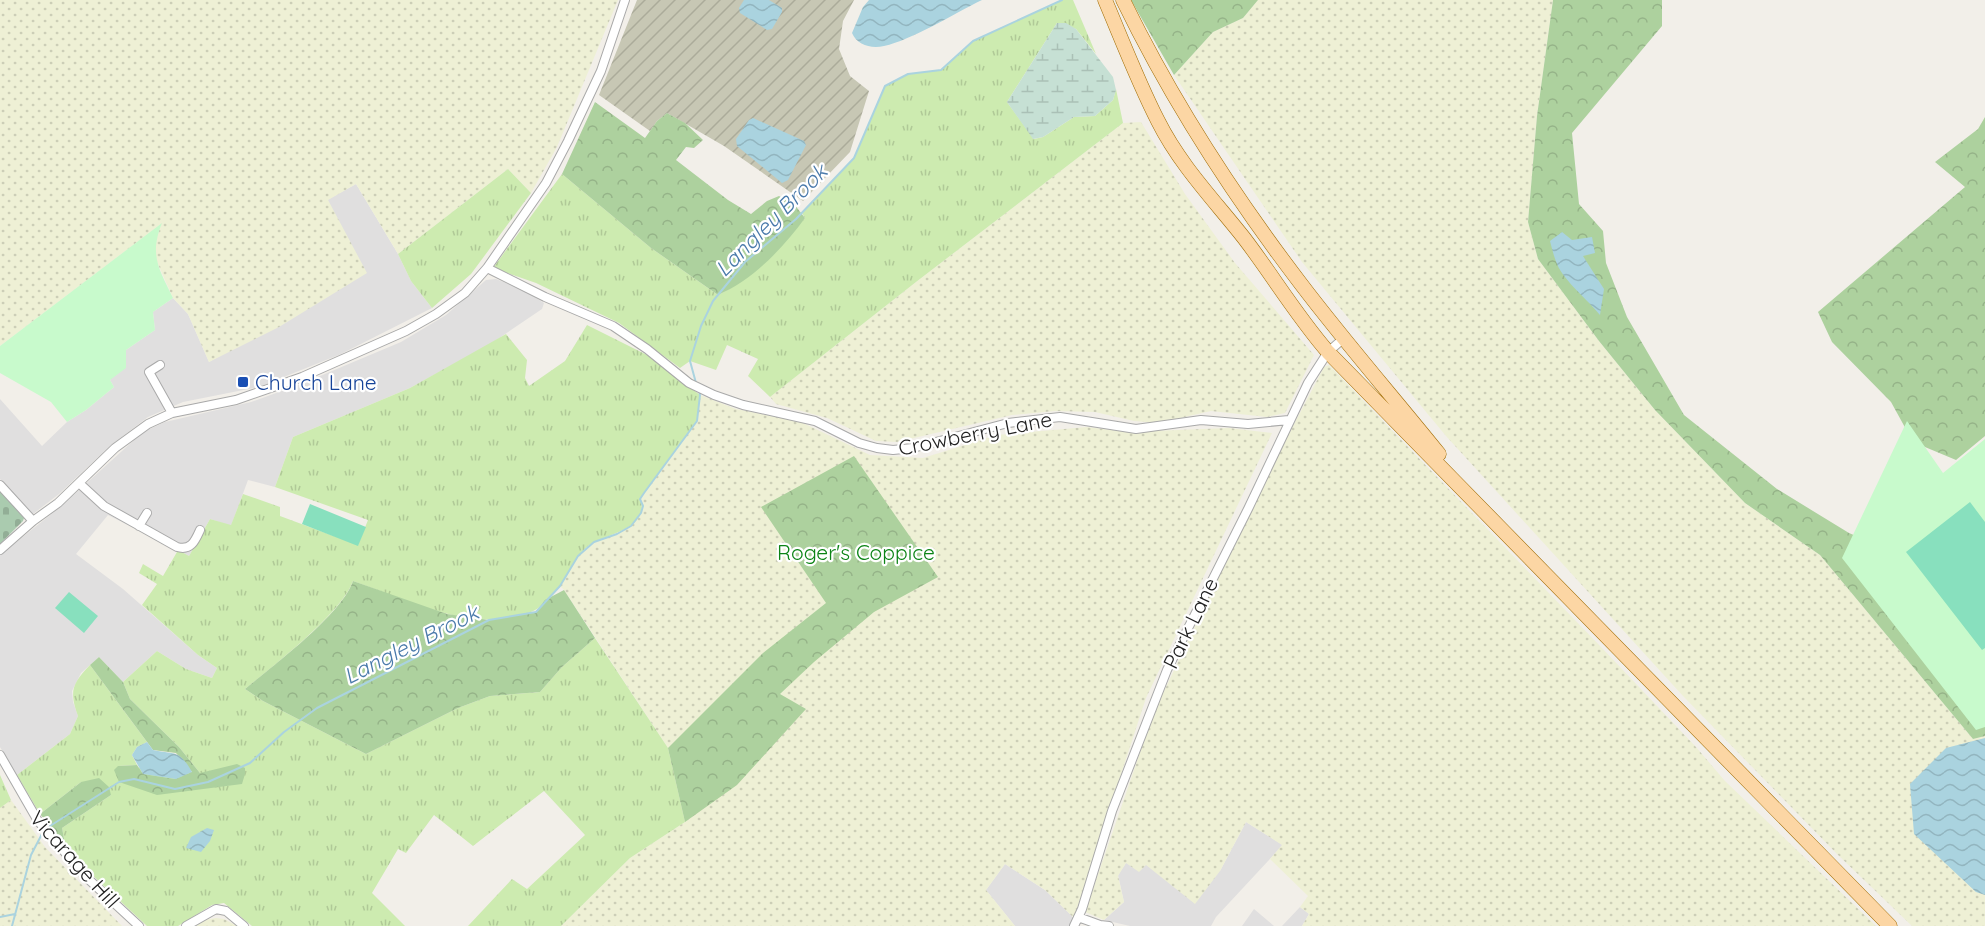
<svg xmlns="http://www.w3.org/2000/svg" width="1985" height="926" font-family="Quicksand,sans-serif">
<defs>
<pattern id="construction-furrows" width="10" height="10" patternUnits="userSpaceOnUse" patternTransform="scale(1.5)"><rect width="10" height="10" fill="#c7c7b4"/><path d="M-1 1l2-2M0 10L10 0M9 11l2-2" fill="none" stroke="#abab9a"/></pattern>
<pattern id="farmland-dots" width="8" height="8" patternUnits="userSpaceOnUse" patternTransform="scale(1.5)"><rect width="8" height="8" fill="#eef0d5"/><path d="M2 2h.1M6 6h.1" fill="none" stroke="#ccceb7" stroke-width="1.8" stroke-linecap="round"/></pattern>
<pattern id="grass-tufts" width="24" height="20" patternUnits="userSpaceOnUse" patternTransform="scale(1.5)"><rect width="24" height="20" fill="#cdebb0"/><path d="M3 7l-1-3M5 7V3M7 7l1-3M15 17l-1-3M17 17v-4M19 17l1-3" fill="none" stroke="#b0c997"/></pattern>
<pattern id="forest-crowns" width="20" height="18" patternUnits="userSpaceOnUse" patternTransform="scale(1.5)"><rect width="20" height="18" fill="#add19e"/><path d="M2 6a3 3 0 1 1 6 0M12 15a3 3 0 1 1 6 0" fill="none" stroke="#95b388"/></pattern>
<pattern id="wetland-marsh" width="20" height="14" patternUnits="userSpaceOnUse" patternTransform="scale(1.5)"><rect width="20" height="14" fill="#c6e0d4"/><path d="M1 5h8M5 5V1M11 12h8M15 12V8" fill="none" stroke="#aac0b6"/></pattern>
<pattern id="cemetery-stones" width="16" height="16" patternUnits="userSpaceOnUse" patternTransform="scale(1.5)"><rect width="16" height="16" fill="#aacbaf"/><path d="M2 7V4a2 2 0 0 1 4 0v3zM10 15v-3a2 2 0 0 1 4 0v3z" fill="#92ae96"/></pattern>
<pattern id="water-waves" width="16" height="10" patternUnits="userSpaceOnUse" patternTransform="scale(1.5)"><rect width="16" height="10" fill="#aad3df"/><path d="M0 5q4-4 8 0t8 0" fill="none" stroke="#92b5bf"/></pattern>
</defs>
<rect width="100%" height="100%" fill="#f2efe9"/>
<path fill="#e0dfdf" d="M356 184 398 254 411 281 432 308 341 354 259 387 183 402 148 417 111 445 59 494 33 514 0 479V399L42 446 67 422 86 410 114 387 110 380 126 350 155 330 153 312 173 298 188 314 209 362 366 273 327 200Z
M496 279 522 289 544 303 542 309 492 343 410 388 293 437 275 487 248 480 231 526 210 519 189 556 108 515 76 554 123 589 198 655 217 668 212 678 186 669 157 651 123 682 99 657 81 673 72 691 73 702 78 716 70 734 17 775 0 747V555L59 508 143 432 165 422 251 402 301 384 401 342 446 315 486 280Z
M1246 822 1283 845 1216 917 1211 926H1130L1104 920 1124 902 1118 875 1126 863 1220 871Z
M1005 864 1045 890 1074 918 1069 926H1015L986 890Z
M1300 907 1309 914 1302 926H1282Z
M1254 909 1274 926H1242Z"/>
<path fill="url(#construction-furrows)" d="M637 0H854L843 21 839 49 850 76 869 91 850 152 803 201 724 146 667 113 657 121 650 131 599 95Z"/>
<path fill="url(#farmland-dots)" d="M0 0H618L557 147 531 193 508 169 398 254 356 184 328 200 367 273 279 327 209 362 188 314 173 298 157 262 154 247 161 224 0 346Z
M1258 0H1553L1537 116 1528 222 1538 259 1599 341 1655 410 1745 503 1820 555 1973 739 1985 736V926H1912L1837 854 1683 696 1446 436 1302 262 1174 75 1213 32 1243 18Z
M1141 122 1185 194 1235 263 1314 355 1285 413 1267 417 1211 411 1158 423 1134 421 1095 412 1055 411 1012 415 897 442 876 441 827 418 776 404 770 397 916 282 1123 123Z
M1329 365 1602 648 1696 747 1725 781 1876 926H1302L1309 914 1300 907 1308 896 1270 859 1282 845 1246 822 1220 871 1195 904 1146 865 1139 872 1126 863 1118 876 1124 902 1104 920 1085 912 1154 712 1271 468 1324 367Z
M700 395 736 409 801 422 870 455 923 458 997 435 1087 427 1127 432 1229 428 1272 433 1146 698 1074 918 1045 890 1005 864 986 890 1015 926H561L630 858 685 822 668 748 564 590 560 586 578 556 594 542 617 534 644 493 697 421Z
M11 800 45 847 122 926H0V808Z
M216 918 224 919 237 926H196L205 920Z"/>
<path fill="url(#grass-tufts)" d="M1062 0H1073L1096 54 1076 29 1057 23 1007 102 1034 139 1043 137 1074 117 1095 116 1113 100 1116 89 1123 123 916 282 770 397 748 376 758 359 727 345 716 370 690 361 680 368 619 323 536 283 493 268 562 174 651 248 718 295C751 281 780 243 805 218L802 213 854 158 885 86 908 74 941 70 973 41Z
M508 169 531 193 471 274 432 308 411 281 398 254Z
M587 325 647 355 700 395 697 421 640 499C650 525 614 533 597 541 577 549 572 571 560 586 555 592 549 597 544 603 535 612 529 613 516 616 461 629 405 599 353 581 342 613 273 666 245 689L263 701 366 754 458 708 490 696 540 692 562 667 595 638 668 748 685 822 630 858 561 926H468L512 879 527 889 585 835 544 791 473 846 434 815 406 853 398 849 372 893 405 926H252L224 903 212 905 178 926H147L90 873 65 844 62 828 111 795 81 782 40 814 17 775 70 734 78 716C69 691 72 684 90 665L147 742 137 747 132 755 137 765 118 766 200 773 179 747 130 699 123 682 157 651 186 669 212 678 217 668 198 655 142 605 157 584 139 573 143 564 163 576 177 552 180 551 189 556 210 519 231 525 243 494 280 507V516L358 545 368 520 275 487 293 437 410 388 506 334 527 360 525 378 529 386 565 361Z
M0 775 11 800 0 808Z"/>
<path fill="url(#forest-crowns)" d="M1131 0H1258L1243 18 1213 32 1174 75Z
M1553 0H1662V26L1572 133 1579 204 1603 231 1606 263 1627 317 1684 415 1777 489 1849 533 1877 545 1985 680V736L1973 739 1820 555 1745 503 1655 410 1599 341 1538 259 1528 222 1537 116Z
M595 102 645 138 657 121 667 113 685 123 703 140 694 148 686 147 676 160 728 200 751 214 767 201 779 196 794 204 805 218C783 248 753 280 718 295L651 248 562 174Z
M1985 117V436L1956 460 1913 442 1891 402 1832 342 1818 312 1965 187 1935 162 1978 129Z
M854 456 938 577 874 612 814 662 780 694 806 709 737 785 685 822 668 748 763 653 826 603 761 507Z
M353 581 447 614 489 620 536 612 545 600 564 590 595 638 562 667 540 692 490 696 458 708 366 754 263 701 245 689C273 666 343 613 353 581Z
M99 657 123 682 130 699 179 747 200 773 237 764 245 768V774L242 784 157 795 119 782 114 770 118 766 137 765 143 774 175 779 192 772 176 753 153 750 90 665Z
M99 778 109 787 111 795 62 828 65 844 40 814 81 782Z"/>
<path fill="url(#wetland-marsh)" d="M1057 23H1066L1076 29 1113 77 1116 90 1113 100 1095 116 1074 117 1043 137 1033 139 1007 102Z"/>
<path fill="url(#cemetery-stones)" d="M0 491 24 518 23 521 0 544Z"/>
<path fill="#c8facc" d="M162 223C149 255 159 269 173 298L153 312 155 330 126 350V368L110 380 114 387 86 410 67 422 51 402 0 373V346Z
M1907 421 1943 473 1985 439V727L1976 730 1842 558Z"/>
<path fill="#88e0be" d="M1970 502 1985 522V648L1982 650 1906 552Z
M310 504 366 527 358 546 302 524Z
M69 592 98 616 84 633 55 608Z"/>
<path fill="url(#water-waves)" d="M744 0H769L782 8V12L772 29 767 30 740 13 739 8Z
M869 0H982C955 13 912 40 884 46 871 49 857 45 852 33L863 7Z
M753 118 804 141 806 145 788 180 782 183 737 146 736 139 749 120Z
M1562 232 1572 240 1592 237 1595 253 1583 256 1604 289 1600 315C1588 300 1564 281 1557 264 1554 257 1552 249 1550 241Z
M1985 738V895L1976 892 1914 834 1910 784 1946 748Z
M147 742 153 750C175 755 179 749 192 772L176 779 143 774 132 755 137 747Z
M207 828 214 830 210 841 201 852 186 848 191 837Z"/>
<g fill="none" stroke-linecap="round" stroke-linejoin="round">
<path stroke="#aad3df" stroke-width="2" d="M696 383 690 361 701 326 713 301 745 262 796 219 854 158 885 86 908 74 941 70 973 41 1062 0
M50 826 119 782 134 779 175 789 208 782 250 763 284 732 317 708 489 620 536 612 560 586 578 556 594 542 617 534 631 526 641 513 643 506 640 499 644 493 697 421 700 395 699 391
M0 917 15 914
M12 926 31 855 43 832"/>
<g stroke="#a9a9a9" stroke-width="10">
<path id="minor" d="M487 268 545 297 613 326 647 349 689 383 714 395 743 405 815 421 859 443 877 448 893 450 913 448 1008 423 1060 417 1136 429 1201 420 1248 424 1289 420
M160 365 149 372 172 413
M79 483 104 506 177 547C191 551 195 541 200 530
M0 485 33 521
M139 526 147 513
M0 550 33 521 58 503 115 448 148 424 172 413 236 400 302 377 406 331 436 314 465 293 487 268 546 183 568 141 601 71 625 0
M0 755 38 821 85 876 139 926
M1078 917 1100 925 1109 926
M186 926 216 909 226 911 244 926
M1074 926 1082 909 1112 811 1167 670 1248 509 1308 383 1328 352 1344 338"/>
</g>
<g stroke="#a06b00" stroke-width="15">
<path id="primary" d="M1105 0C1122 40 1138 82 1158 121 1180 165 1214 200 1244 238 1273 276 1296 315 1328 352L1890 926
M1123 0C1172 101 1233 195 1301 284 1345 342 1393 397 1439 454"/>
</g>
<use href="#minor" stroke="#fff" stroke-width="8"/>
<use href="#primary" stroke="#fcd6a4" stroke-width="14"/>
</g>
<rect fill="#1a4fb4" stroke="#fff" stroke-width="2" x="237" y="376" width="12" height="12" rx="3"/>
<g text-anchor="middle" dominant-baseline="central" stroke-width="4.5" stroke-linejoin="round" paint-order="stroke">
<g font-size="21" fill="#164399" stroke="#fff" text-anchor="start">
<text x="255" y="382">Church Lane</text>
</g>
<g font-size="21" fill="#222" stroke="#fff">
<text transform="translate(975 433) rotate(-11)">Crowberry Lane</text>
<text transform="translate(1190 623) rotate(-64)">Park Lane</text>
<text transform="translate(75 859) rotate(48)">Vicarage Hill</text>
</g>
<g font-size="21" fill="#0c8416" stroke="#fff">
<text x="856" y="552">Roger's Coppice</text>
</g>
<g font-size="22" font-style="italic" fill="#4a7aab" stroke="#fff">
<text transform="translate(771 220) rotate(-45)">Langley Brook</text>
<text transform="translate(411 644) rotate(-27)">Langley Brook</text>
</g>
</g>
</svg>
